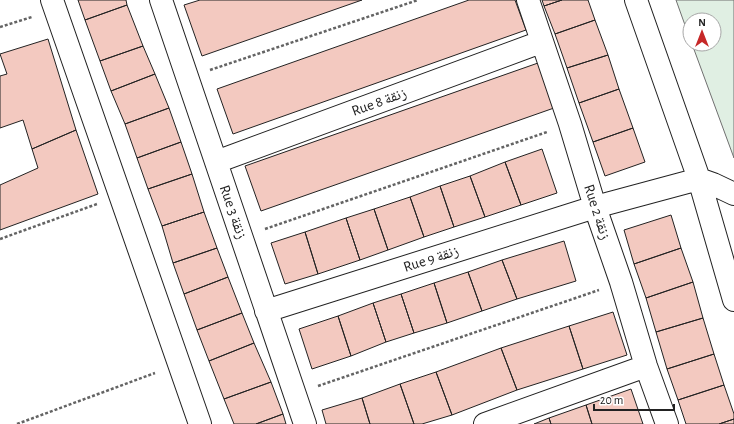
<svg xmlns="http://www.w3.org/2000/svg" width="734" height="424" font-family="'Alegreya Sans','Noto Naskh Arabic',sans-serif">
<rect width="100%" height="100%" fill="#fff"/>
<path fill="#e0efe3" stroke="#6f6f6f" d="M676 0H734V158L692 44H714V20H690V39Z"/>
<path fill="#f3c9c0" stroke="#222" d="M78 0H126L127 5 85 20Z
M200 0H362L202 56 184 5Z
M469 0H515L526 30 233 134 217 89Z
M542 0H562L544 6Z
M562 0H588L595 20 555 34 544 6Z
M127 5 143 46 100 61 85 20Z
M595 20 608 55 567 68 555 34Z
M48 39 76 130 32 149 23 120 0 128V76L7 74 0 54Z
M143 46 155 74 111 91 100 61Z
M608 55 619 89 579 103 567 68Z
M538 63 554 108 261 211 245 166Z
M155 74 169 108 125 124 111 91Z
M619 89 633 128 593 142 579 103Z
M169 108 181 142 137 158 125 124Z
M633 128 645 162 605 176 593 142Z
M76 130 98 194 0 230V185L38 168 32 149Z
M181 142 192 174 148 189 137 158Z
M542 149 557 193 521 205 505 162Z
M505 162 521 205 485 217 470 176Z
M192 174 204 212 162 226 148 189Z
M470 176 485 217 454 227 440 186Z
M440 186 454 227 424 237 410 197Z
M410 197 424 237 388 250 374 209Z
M374 209 388 250 360 260 346 218Z
M204 212 217 248 173 263 162 226Z
M671 215 681 248 634 264 624 230Z
M346 218 360 260 318 274 305 232Z
M305 232 318 274 285 284 271 243Z
M564 241 576 281 517 299 502 260Z
M217 248 228 277 184 294 173 263Z
M681 248 693 282 646 298 634 264Z
M502 260 517 299 482 311 468 272Z
M468 272 482 311 447 323 434 283Z
M228 277 242 313 197 330 184 294Z
M693 282 703 318 656 332 646 298Z
M434 283 447 323 414 333 401 294Z
M401 294 414 333 386 342 373 303Z
M373 303 386 342 351 356 338 316Z
M613 312 627 355 583 369 569 326Z
M242 313 254 343 209 361 197 330Z
M338 316 351 356 312 369 299 329Z
M703 318 714 354 667 369 656 332Z
M569 326 583 369 517 390 501 348Z
M254 343 271 382 224 399 209 361Z
M501 348 517 390 452 415 436 372Z
M714 354 724 385 678 400 667 369Z
M436 372 452 415 422 424H414L400 384Z
M271 382 283 414 256 424H234L224 399Z
M400 384 414 424H370L362 398Z
M724 385 734 414V419L719 424H686L678 400Z
M631 389 643 424H592L586 405Z
M362 398 370 424H326L322 410Z
M586 405 592 424H551L549 418Z
M283 414 286 424H256Z
M549 418 551 424H534Z
M734 419V424H719Z"/>
<g fill="none" stroke-linecap="round" stroke-linejoin="round">
<g stroke="#222" stroke-width="24">
<path id="minor" d="M52 0 200 424
M161 0 305 424
M528 0 570 124 595 207 621 282 646 366 667 424
M636 0 699 179 734 300
M216 162 541 42
M266 311 595 207 699 179 713 184 734 194
M485 424 646 366"/>
</g>
<path stroke="#646464" stroke-width="2.5" stroke-dasharray="3 2" stroke-linecap="butt" d="M0 27 32 17
M210 70 418 0
M265 229 547 132
M0 239 97 204
M318 386 599 290
M17 424 155 373"/>
<use href="#minor" stroke="#fff" stroke-width="22"/>
</g>
<g text-anchor="middle" dominant-baseline="central" stroke-width="3" stroke-linejoin="round" paint-order="stroke">
<g font-size="15" fill="#222" stroke="#fff">
<text transform="translate(379 102) rotate(-20)">Rue 8 زنقة</text>
<text transform="translate(233 212) rotate(71)">Rue 3 زنقة</text>
<text transform="translate(597 212) rotate(72)">Rue 2 زنقة</text>
<text transform="translate(431 259) rotate(-18)">Rue 9 زنقة</text>
</g>
</g>
<g transform="translate(702 32)"><circle r="19" fill="#ffffff" stroke="#a7a7a7"/>
<path d="M0-3L7 15L0 10L-7 15Z" fill="#c62828"/>
<text y="-6" font-size="11" font-weight="bold" text-anchor="middle" fill="#222222">N</text>
</g>
<path d="M594 404v6h80v-6" fill="none" stroke="#222222" stroke-width="2"/>
<text x="600" y="404" font-size="12" fill="#222222" stroke="#ffffff" stroke-width="3" paint-order="stroke">20 m</text>
</svg>
